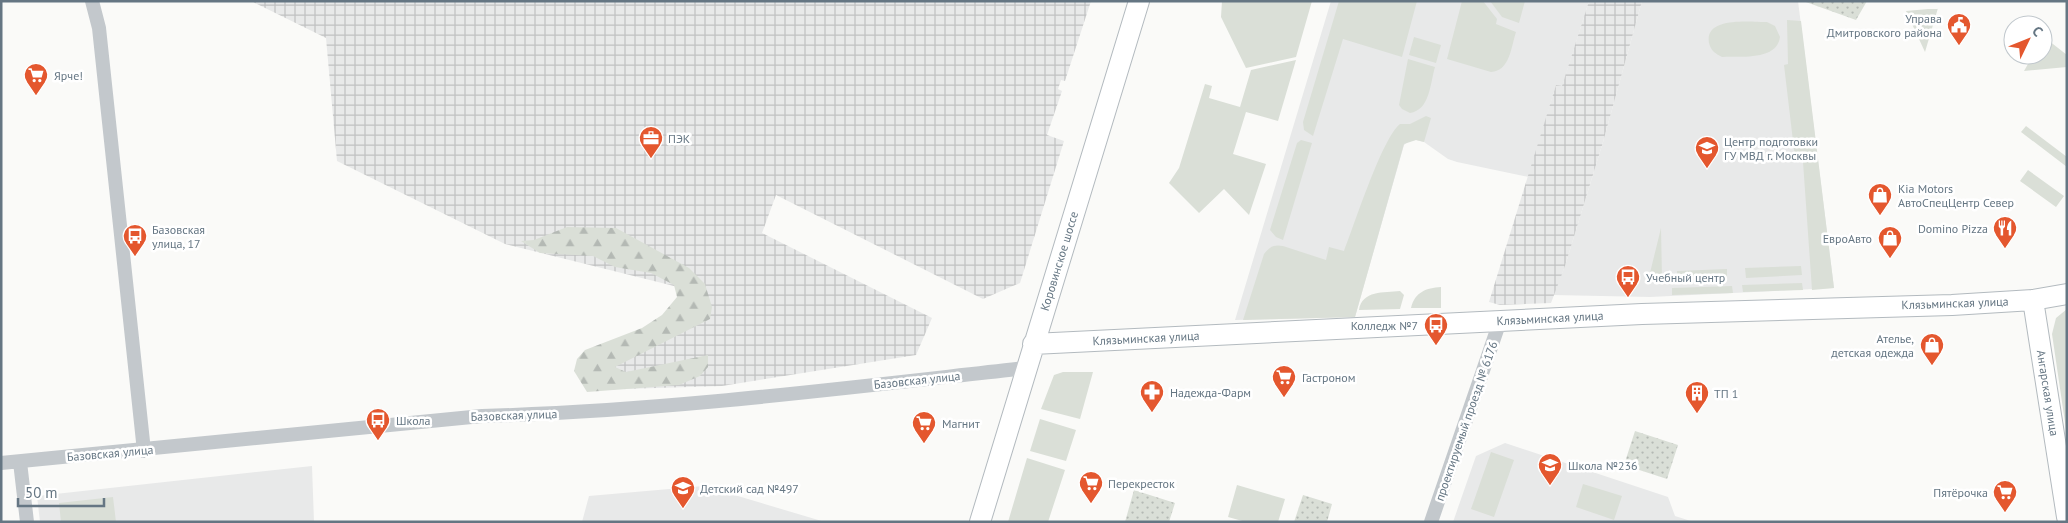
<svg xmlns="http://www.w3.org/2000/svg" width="2068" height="523" font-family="'PT Sans',sans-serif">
<defs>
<pattern id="industrial-grid" width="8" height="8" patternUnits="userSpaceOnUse" patternTransform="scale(1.25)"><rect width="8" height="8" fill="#e8e9e9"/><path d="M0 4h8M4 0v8" fill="none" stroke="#c0c1c2"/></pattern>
<pattern id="forest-firs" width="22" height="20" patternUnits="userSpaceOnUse" patternTransform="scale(1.25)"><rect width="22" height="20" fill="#dadfd7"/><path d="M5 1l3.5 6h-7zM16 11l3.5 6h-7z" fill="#b4b9b4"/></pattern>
<pattern id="park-dots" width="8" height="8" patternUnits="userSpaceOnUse" patternTransform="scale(1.25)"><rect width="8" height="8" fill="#dadfd7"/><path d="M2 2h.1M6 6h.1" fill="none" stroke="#b4b9b4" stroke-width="1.8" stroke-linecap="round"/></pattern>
</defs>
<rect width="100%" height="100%" fill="#fafaf8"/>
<path fill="#e8e9e9" d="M1331 1H1589L1562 87 1556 85 1529 177 1457 162 1448 159 1424 142 1416 140 1409 141 1404 145 1355 317 1235 320Z
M1642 1H1798L1834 288 1650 297 1553 295 1565 266 1603 142Z
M1505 443 1668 497 1675 516 1694 522H1453L1476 456Z
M312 466 314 522H40L37 496Z
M704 486 825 522H582L589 496Z"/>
<path fill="url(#industrial-grid)" d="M251 1H1091L1065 81 1061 80 1058 89 1062 91 1047 135 1064 141 1020 283 983 299 776 195 762 233 932 318 916 355 722 386 591 390 589 376 691 325 686 289 505 244 337 161 326 38Z
M1589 1H1642L1603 142 1565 266 1551 303 1500 305 1489 302 1556 85 1562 86Z"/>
<path fill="#dadfd7" d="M1222 1H1312L1296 57 1246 68 1221 17Z
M1339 1H1417L1402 57 1343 39 1313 136 1304 130 1303 122Z
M1462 1H1483L1497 19 1496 24 1516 32C1511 47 1510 71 1491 72L1447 59Z
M1490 1H1525L1519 23 1502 17Z
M1939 8H1938L1925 52 1906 11Z
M1787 20 1801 21 1834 288 1812 290 1803 162 1795 158 1784 65 1788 64Z
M1767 22 1775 26 1780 37C1777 61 1740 56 1722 57 1716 54 1711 51 1709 43 1704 16 1751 22 1767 22Z
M1414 37 1441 45 1436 63 1409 55Z
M2044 37 2067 55V67L2024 71 2032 57 2043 55Z
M1408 59 1435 67C1430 84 1430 110 1410 113L1402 109 1399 105Z
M1296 60 1278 121 1246 112 1233 154 1266 164 1249 215 1224 189 1199 213 1169 183 1179 168 1205 84 1212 86 1209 98 1240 107 1251 70Z
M1426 116 1431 118 1424 142 1416 140 1404 144 1355 317 1243 320 1264 254C1269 247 1274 244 1283 246L1326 260 1329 247 1344 251C1354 226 1382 138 1400 124H1410Z
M2026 126 2067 157V167L2021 132Z
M1301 140 1312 143 1283 240 1276 237 1270 230 1297 143Z
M2028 170 2064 196 2056 207 2020 181Z
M1661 228 1662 278 1649 277Z
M1801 266 1802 275 1746 278 1745 268Z
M1727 269V279L1677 281V271Z
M1802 283 1803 290 1743 292 1742 285Z
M1732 286 1733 293 1672 295V288Z
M1441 287V308H1411C1415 292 1426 288 1441 287Z
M1400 291 1404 295 1400 309 1359 310C1362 290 1384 293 1400 291Z
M2067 309V436L2052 334 2056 318Z
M1063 372H1093L1080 419 1041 409 1054 375Z
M1040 419 1076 430 1066 461 1030 451Z
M1491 452 1514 460 1494 517 1471 509Z
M1027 458 1065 470 1048 522H1008Z
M1583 484 1622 496 1614 520 1576 507Z
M1237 485 1285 499 1278 522H1246L1228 517Z
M113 497 116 522H61L59 503Z"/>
<path fill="url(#forest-firs)" d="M567 227 616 228 689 268 705 284 712 307 710 319 615 367 626 372 708 355V367L700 376 679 385 587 392 574 371 577 359 585 350 642 328 662 315 677 297 674 285 651 273 615 267 593 256 540 253 521 241 534 240Z"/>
<path fill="url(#park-dots)" d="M1803 1H1867L1856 20Z
M1635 431 1678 445 1667 479 1624 465Z
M1134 490 1175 503 1169 522H1125Z
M1303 495 1332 504 1327 522H1294Z"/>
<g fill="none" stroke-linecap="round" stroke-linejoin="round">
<g stroke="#b3babf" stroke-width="22">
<path id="secondary" d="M2033 300 2067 517
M1033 344 1642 314 1952 305 2033 300 2067 294
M980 522 1139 1"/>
</g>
<path stroke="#c3c8cc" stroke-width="14" d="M92 1 99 28 144 451
M20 462 27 522
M1 463 482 416C664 411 845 388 1026 368
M1431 522 1500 321"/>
<use href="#secondary" stroke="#fff" stroke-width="20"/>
</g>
<defs>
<g id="civic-pin" transform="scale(1.25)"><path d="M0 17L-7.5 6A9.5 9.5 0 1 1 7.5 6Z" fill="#e4572e" stroke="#fff"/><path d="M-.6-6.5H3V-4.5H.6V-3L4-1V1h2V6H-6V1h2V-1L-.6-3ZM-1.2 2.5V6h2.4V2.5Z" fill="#fff"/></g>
<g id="supermarket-pin" transform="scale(1.25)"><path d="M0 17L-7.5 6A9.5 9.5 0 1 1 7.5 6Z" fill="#e4572e" stroke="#fff"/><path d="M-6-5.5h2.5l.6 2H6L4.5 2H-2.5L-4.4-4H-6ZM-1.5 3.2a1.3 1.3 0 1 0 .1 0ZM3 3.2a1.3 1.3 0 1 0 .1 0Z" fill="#fff"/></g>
<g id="office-pin" transform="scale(1.25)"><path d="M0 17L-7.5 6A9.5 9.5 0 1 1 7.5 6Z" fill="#e4572e" stroke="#fff"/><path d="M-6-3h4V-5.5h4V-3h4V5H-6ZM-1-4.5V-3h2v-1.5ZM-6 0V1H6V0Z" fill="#fff"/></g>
<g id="university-pin" transform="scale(1.25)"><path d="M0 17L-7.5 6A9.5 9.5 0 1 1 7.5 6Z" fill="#e4572e" stroke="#fff"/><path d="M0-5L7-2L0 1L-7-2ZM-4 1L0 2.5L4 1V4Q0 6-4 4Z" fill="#fff"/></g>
<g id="shop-pin" transform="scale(1.25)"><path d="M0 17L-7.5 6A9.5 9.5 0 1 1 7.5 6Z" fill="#e4572e" stroke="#fff"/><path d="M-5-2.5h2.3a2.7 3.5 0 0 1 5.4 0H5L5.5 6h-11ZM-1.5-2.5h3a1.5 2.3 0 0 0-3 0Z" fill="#fff"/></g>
<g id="restaurant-pin" transform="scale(1.25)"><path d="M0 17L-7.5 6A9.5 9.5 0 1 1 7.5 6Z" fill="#e4572e" stroke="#fff"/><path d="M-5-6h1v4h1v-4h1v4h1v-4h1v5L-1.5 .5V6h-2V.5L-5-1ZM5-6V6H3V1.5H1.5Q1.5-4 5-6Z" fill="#fff"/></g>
<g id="bus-pin" transform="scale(1.25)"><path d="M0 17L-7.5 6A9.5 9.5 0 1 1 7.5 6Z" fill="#e4572e" stroke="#fff"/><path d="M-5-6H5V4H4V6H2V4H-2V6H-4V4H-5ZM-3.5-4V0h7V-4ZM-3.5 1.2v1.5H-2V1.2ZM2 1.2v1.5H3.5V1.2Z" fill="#fff"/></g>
<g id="pharmacy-pin" transform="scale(1.25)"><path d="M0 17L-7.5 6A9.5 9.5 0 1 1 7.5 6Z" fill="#e4572e" stroke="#fff"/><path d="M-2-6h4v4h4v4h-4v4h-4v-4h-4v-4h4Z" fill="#fff"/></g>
<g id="building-pin" transform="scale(1.25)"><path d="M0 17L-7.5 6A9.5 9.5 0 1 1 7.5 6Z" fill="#e4572e" stroke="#fff"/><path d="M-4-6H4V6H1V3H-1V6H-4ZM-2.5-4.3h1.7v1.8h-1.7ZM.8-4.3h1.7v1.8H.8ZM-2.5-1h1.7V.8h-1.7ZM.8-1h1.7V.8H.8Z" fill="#fff"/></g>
<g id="school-pin" transform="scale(1.25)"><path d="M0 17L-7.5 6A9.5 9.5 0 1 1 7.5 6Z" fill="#e4572e" stroke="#fff"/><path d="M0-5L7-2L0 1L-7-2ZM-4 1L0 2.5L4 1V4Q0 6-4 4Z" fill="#fff"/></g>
</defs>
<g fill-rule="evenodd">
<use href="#civic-pin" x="1959" y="25"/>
<use href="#supermarket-pin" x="36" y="75"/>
<use href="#office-pin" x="651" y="138"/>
<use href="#university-pin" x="1707" y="148"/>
<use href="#shop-pin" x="1880" y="195"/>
<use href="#restaurant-pin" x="2005" y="228"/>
<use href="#bus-pin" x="135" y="236"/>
<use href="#shop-pin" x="1890" y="238"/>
<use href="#bus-pin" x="1628" y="277"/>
<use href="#bus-pin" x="1436" y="325"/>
<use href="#shop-pin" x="1932" y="345"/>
<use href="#supermarket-pin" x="1284" y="377"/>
<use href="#pharmacy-pin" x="1152" y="392"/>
<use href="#building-pin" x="1697" y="393"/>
<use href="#bus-pin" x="378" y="420"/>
<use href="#supermarket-pin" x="924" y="423"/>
<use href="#school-pin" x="1550" y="465"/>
<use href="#supermarket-pin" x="1091" y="483"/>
<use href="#school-pin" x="683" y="488"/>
<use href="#supermarket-pin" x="2005" y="492"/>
</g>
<g text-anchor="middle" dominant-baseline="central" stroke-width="5" stroke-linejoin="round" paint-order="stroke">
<g font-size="12" fill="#657683" stroke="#fff" text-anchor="start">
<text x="1942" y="18" text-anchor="end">Управа<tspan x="1942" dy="14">Дмитровского района</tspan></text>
<text x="54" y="75">Ярче!</text>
<text x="668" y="138">ПЭК</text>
<text x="1724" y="141">Центр подготовки<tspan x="1724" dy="14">ГУ МВД г. Москвы</tspan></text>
<text x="1898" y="188">Kia Motors<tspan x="1898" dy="14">АвтоСпецЦентр Север</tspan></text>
<text x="1988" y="228" text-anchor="end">Domino Pizza</text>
<text x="152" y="229">Базовская<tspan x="152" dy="14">улица, 17</tspan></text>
<text x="1872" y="238" text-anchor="end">ЕвроАвто</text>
<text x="1646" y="277">Учебный центр</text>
<text x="1418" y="325" text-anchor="end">Колледж №7</text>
<text x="1914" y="338" text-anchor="end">Ателье,<tspan x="1914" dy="14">детская одежда</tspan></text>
<text x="1302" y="377">Гастроном</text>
<text x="1170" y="392">Надежда-Фарм</text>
<text x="1714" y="393">ТП 1</text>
<text x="396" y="420">Школа</text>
<text x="942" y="423">Магнит</text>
<text x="1568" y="465">Школа №236</text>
<text x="1108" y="483">Перекресток</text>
<text x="700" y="488">Детский сад №497</text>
<text x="1988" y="492" text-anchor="end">Пятёрочка</text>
</g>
<g font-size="12" fill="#657683" stroke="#fff">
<text transform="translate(1059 261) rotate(-73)">Коровинское шоссе</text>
<text transform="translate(1955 303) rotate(-2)">Клязьминская улица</text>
<text transform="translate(1550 318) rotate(-3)">Клязьминская улица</text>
<text transform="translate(1146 338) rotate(-3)">Клязьминская улица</text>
<text transform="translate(917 380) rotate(-6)">Базовская улица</text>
<text transform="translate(2048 393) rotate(81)">Ангарская улица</text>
<text transform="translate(514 415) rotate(-2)">Базовская улица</text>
<text transform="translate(1466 421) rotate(-71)">проектируемый проезд № 6176</text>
<text transform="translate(110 453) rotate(-5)">Базовская улица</text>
</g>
</g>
<rect width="2068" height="523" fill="none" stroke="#657683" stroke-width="5"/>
<g transform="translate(2028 40) rotate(47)"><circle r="24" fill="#ffffff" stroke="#c1c8cd"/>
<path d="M0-4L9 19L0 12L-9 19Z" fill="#e4572e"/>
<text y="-8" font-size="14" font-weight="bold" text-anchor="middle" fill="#657683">С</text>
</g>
<path d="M18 498v8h86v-8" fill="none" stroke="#657683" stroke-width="2.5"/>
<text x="25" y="498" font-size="15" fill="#657683" stroke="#ffffff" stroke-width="4" paint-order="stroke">50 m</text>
</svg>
